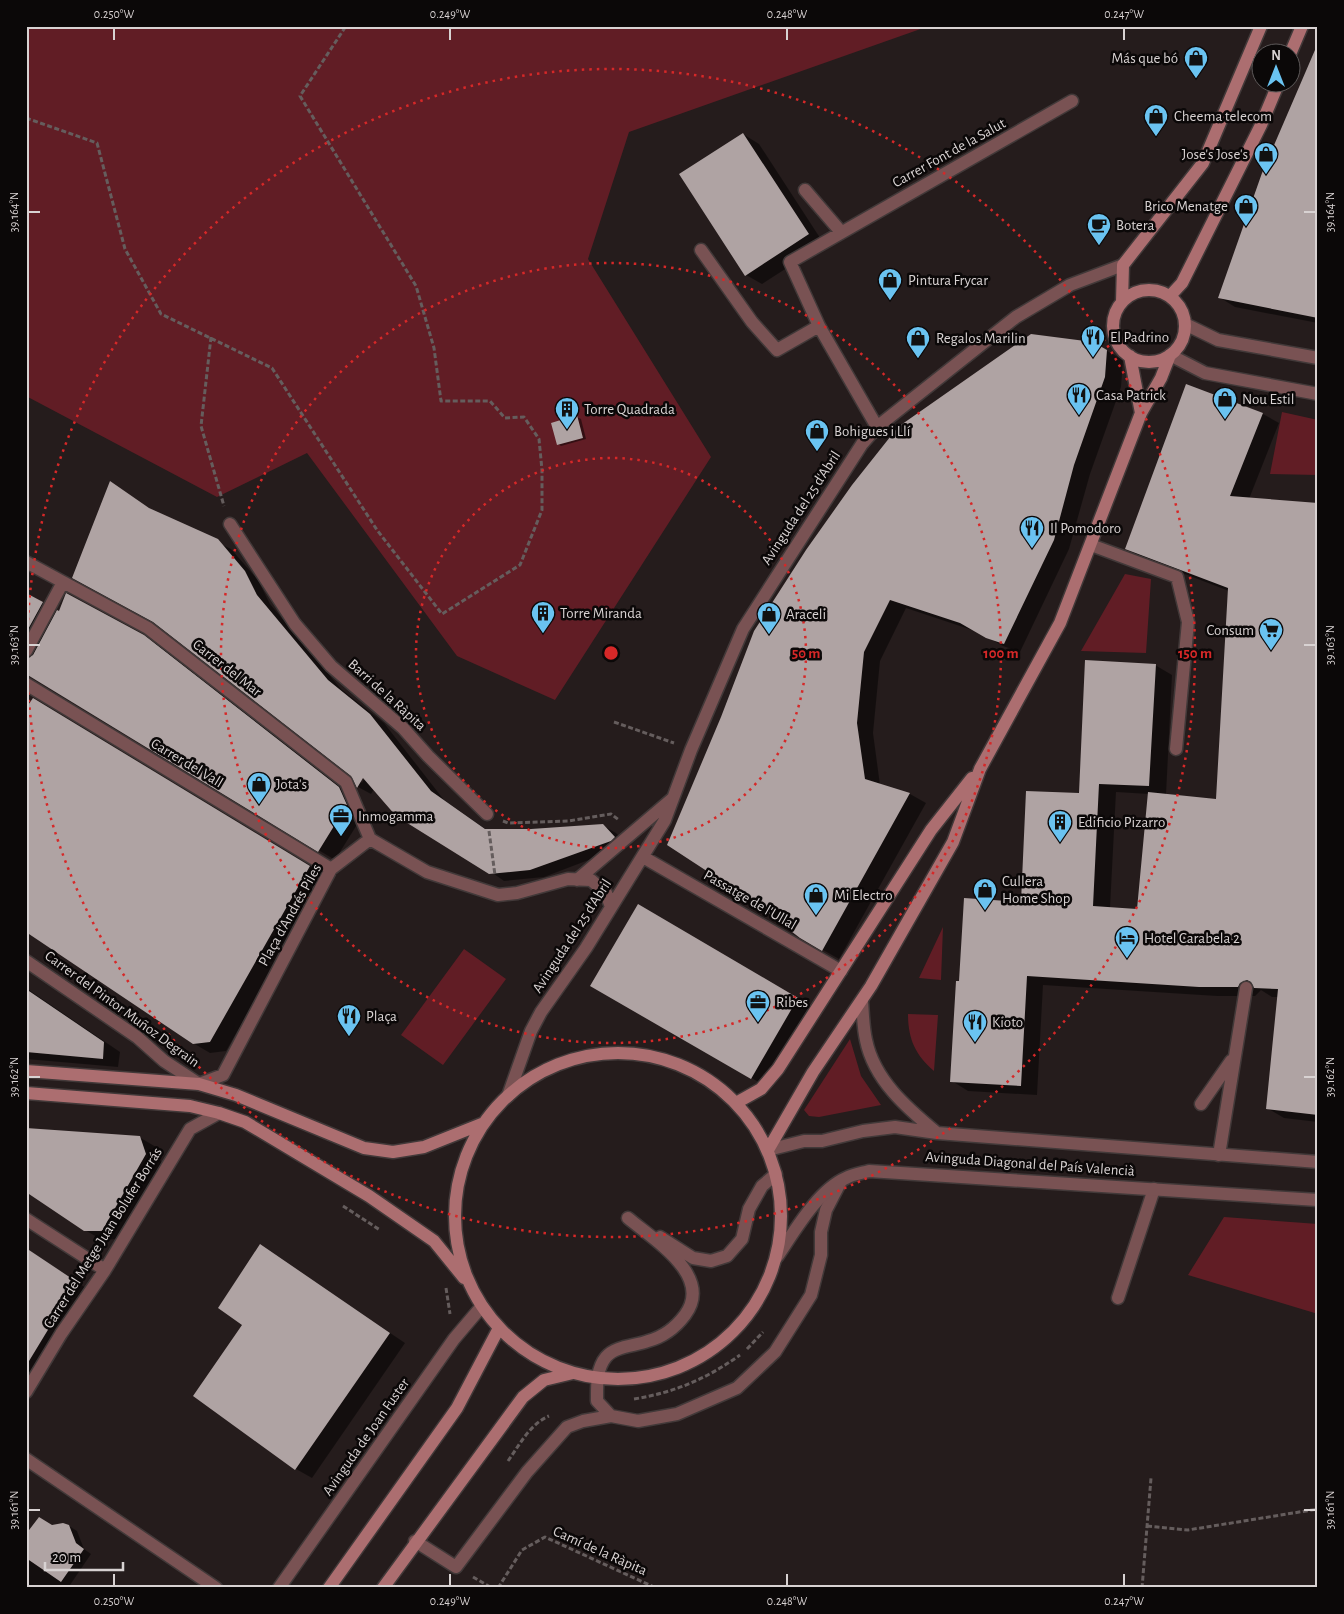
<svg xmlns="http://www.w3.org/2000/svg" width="1344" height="1614" font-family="'Alegreya Sans',sans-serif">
<rect width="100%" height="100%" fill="#251c1c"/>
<path fill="#611d25" d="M26 26H929L629 132 588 259 711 457 555 700 457 656 307 453 217 497 26 396Z
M1282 412 1318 420V475L1270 474Z
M1125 574 1151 579 1146 653 1081 651Z
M943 927 941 980 919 978Z
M464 949 506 979 443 1065 401 1035Z
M908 1014 938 1015 934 1071C915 1055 908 1038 908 1014Z
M850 1039 861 1076 881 1105 819 1117 809 1116 804 1110Z
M1224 1217 1318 1224V1314L1188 1275Z"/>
<path fill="#0007" fill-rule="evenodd" d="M1318 46V323L1235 307 1219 297Z
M743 134 759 144 824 244 762 284 746 275Z
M1093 343 1123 360 1121 387 1090 474 1069 549 1020 652 1003 646 978 632 906 608 880 661 873 733 880 785 910 794 926 803 839 959 800 937 748 897 668 844Z
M1186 386 1263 414 1279 423 1249 499 1318 504V1122L1284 1118 1267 1108 1279 997H1272L1261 990 1255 996H1217L1043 985 1037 1095 968 1091 952 1081 961 982 1022 903 1080 794 1155 665 1172 675 1166 795 1217 800 1229 591 1143 558 1126 548ZM1116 792 1149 794 1138 910 1110 908Z
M577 417 581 419 586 439 561 446 558 444Z
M110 482 156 513 231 549 258 580 270 604 341 689 384 723 444 800 487 830H531L602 825 616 833 628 845 544 877 504 881 374 789 371 794 358 787 352 775ZM367 773 362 783 360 781Z
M26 595 58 612 143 636 160 646 355 798 363 815 335 860 43 684 26 667Z
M50 709 326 876 226 1051 210 1053 193 1043Z
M638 906 814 1008 767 1087 592 985Z
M26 988 120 1052 118 1067 26 1059Z
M139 1137 156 1147 162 1164 118 1239 102 1240 85 1230Z
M261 1246 405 1343 312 1478 296 1469 244 1325Z
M26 1248 92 1292 26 1400Z
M69 1526 77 1531 84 1549 91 1554 68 1588H26V1536L53 1527Z"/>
<path fill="#afa3a3" d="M1318 43V318L1218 298 1262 173Z
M743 133 809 234 745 276 679 174Z
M1031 334 1093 342 1107 350 1105 377 1074 465 1054 540 1004 644 986 638 960 623 890 600 864 652 857 723 865 779 910 793 822 951 800 938 748 898 667 845 721 717 754 631 806 550 852 485 898 427Z
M1186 384 1263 413 1230 496 1318 503V1115L1266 1109 1278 989 1254 988 1251 982 1247 980 1240 983 1238 987H1199L1027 976 1021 1086 950 1082 956 981H959L964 898 1021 902 1026 791 1079 793 1085 660 1156 664 1149 786 1099 784 1093 906 1137 909 1148 792 1216 799 1228 588 1125 549Z
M577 415 583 438 557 445 551 423Z
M110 481 149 508 218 539 245 571 257 595 328 680 370 714 431 791 485 829H531L603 824 615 837 611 841 530 870 489 874 396 816 363 778 357 788 351 776 153 622 72 578Z
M26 593 43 602 26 633Z
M66 593 144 635 339 787 347 805 318 852 26 674V659L33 655 57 610 59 611Z
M33 698 310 866 210 1042 193 1044 26 932V708Z
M638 904 798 998 751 1079 590 986Z
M26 989 104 1042 103 1059 26 1052Z
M26 1128 140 1136 146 1154 102 1231H84L26 1192Z
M260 1244 390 1333 295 1470 193 1396 242 1325 218 1308Z
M26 1248 77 1282 26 1366Z
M39 1517 52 1525 63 1523 69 1525 76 1543 84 1549 61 1582 26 1558V1534Z"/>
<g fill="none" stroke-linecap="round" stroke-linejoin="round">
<g stroke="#423939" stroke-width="15">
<path id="lane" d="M1201 1104 1231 1061
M1219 1155 1246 988
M628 1218C654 1240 714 1276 685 1315 676 1327 663 1337 648 1341 635 1346 615 1346 606 1357 596 1369 597 1387 597 1401L611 1416 638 1421 677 1414 737 1388 775 1352 811 1295 821 1255V1232L826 1210 840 1183
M660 1237 693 1258 711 1261 727 1256 742 1239 749 1209 762 1186 776 1174
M1118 1298 1154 1189
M415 1541 456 1567 527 1472 567 1427 583 1421 611 1416
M279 1588 454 1339 482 1306"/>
</g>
<g stroke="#423939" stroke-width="15">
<path id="street" d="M805 190 841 232
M701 250 752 322 777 350 819 326
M1185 324 1218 340 1318 358
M1170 355 1205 373 1318 394
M877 427 819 326 790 262 1072 101
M230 524 295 624 331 666 403 728 428 756 487 814
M1091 545 1177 577 1188 622 1176 749
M26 562 148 628 346 782 370 839
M26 651 63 582
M26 684 331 869
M370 839 427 872 498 895 517 893 568 879 591 880 606 893 611 907
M643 857 841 971
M577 880 672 799
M26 961 137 1037 164 1061 199 1084 223 1075 331 869 370 839
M862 1001C863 1014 863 1027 866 1040 874 1080 907 1108 937 1133
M508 1096 531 1031 541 1012 586 948 665 820 691 750 743 629 862 444 877 427 1016 317 1070 285 1123 265
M768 1150 804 1141H822L863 1131 895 1127 937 1133 1318 1162
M26 1219 105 1270
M777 1257C794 1232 818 1190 846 1178 853 1174 862 1173 869 1171L1318 1200
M26 1392 61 1334 105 1270 190 1129 219 1113
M26 1459 216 1588"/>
</g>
<g stroke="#423939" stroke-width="15">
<path id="secondary" d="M1291 52 1302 26
M1113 326a36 36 0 1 1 72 0a36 36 0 1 1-72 0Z
M1170 296 1182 283 1261 125 1279 82
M1122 302 1123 265 1203 163 1261 26
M1130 356 1141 413
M455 1216a163 163 0 1 1 326 0a163 163 0 1 1-326 0Z
M26 1071 199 1084 236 1095 364 1148 393 1152 424 1147 484 1123
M26 1093 190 1106 219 1113 245 1122 369 1196 434 1241 464 1278
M736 1103 761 1089 778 1069 931 830 972 778
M768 1150 813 1072 871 986 953 842 980 769 1060 623 1141 413 1161 378 1170 355
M329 1588 457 1408 499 1328
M383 1588 523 1397 544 1380 573 1373"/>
</g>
<path stroke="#655d5d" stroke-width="3" stroke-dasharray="5 2.5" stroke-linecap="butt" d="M26 118 97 143 125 249 161 314 272 368 377 530 442 614 520 565 542 510V470L539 439 524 417 505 418 490 401H441L434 348 416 286 300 96 346 26
M211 337 201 426 224 506
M614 722 674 743
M503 821 508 823 568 821 611 814 619 820
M489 831 495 875
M343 1206 380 1230
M446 1288 450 1314
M747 1349 763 1332
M634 1399C676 1392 706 1379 740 1355
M508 1461C520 1444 530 1424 549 1416
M1147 1526 1188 1530 1318 1509
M473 1577 492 1588
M498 1588 522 1550 545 1537 656 1588
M1142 1588 1151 1478"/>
<use href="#lane" stroke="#795253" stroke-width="12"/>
<use href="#street" stroke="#795253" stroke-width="12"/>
<use href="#secondary" stroke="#ac6e70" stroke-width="12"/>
</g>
<path fill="none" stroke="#d8d2d2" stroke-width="2" d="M114 28V40M450 28V40M787 28V40M1124 28V40M28 212H40M1304 212H1316M28 645H40M1304 645H1316M28 1077H40M1304 1077H1316M28 1510H40M1304 1510H1316M114 1574V1586M450 1574V1586M787 1574V1586M1124 1574V1586"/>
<g fill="none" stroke="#d62828" stroke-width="2.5" stroke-dasharray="2.5 5">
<circle cx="611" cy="653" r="195"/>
<circle cx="611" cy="653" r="390"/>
<circle cx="611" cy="653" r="584"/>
</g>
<defs>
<g id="shop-pin" transform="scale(1.25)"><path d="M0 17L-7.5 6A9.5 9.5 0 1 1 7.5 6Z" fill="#6ac3f1" stroke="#0b0808"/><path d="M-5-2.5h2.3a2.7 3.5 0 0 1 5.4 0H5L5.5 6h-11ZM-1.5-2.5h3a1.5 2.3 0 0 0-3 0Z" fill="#111"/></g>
<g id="cafe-pin" transform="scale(1.25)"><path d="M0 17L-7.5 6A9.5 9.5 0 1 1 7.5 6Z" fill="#6ac3f1" stroke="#0b0808"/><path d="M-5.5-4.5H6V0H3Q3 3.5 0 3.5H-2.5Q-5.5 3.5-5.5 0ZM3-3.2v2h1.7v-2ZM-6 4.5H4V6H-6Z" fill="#111"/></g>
<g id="restaurant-pin" transform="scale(1.25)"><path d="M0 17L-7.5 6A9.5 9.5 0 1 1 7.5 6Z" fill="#6ac3f1" stroke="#0b0808"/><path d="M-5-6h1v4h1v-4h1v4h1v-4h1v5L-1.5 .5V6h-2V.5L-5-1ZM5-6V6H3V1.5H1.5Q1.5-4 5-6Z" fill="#111"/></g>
<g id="building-pin" transform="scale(1.25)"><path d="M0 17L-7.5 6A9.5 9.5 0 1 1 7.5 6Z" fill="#6ac3f1" stroke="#0b0808"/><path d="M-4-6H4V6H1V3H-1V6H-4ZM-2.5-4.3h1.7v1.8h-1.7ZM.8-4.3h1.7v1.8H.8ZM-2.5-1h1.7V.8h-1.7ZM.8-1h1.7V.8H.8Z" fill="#111"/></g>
<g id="supermarket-pin" transform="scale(1.25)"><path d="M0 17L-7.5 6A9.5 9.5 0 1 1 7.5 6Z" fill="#6ac3f1" stroke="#0b0808"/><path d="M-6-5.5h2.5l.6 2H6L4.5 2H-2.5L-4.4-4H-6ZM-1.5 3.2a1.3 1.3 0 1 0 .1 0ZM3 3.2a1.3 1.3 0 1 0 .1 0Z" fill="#111"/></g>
<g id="office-pin" transform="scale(1.25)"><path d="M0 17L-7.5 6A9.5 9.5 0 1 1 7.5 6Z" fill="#6ac3f1" stroke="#0b0808"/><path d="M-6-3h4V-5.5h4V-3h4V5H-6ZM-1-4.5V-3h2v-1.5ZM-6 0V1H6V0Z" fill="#111"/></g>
<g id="hotel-pin" transform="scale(1.25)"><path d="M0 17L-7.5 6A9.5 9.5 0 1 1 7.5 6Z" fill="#6ac3f1" stroke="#0b0808"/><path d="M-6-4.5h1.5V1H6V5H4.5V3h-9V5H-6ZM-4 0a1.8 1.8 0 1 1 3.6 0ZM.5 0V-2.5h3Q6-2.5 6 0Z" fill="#111"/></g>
</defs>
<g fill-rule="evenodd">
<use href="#shop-pin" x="1196" y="58"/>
<use href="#shop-pin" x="1156" y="116"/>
<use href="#shop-pin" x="1266" y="154"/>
<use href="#shop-pin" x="1246" y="206"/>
<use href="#cafe-pin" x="1099" y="225"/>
<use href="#shop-pin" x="890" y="280"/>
<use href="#restaurant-pin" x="1093" y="337"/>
<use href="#shop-pin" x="918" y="338"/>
<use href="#restaurant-pin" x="1079" y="395"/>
<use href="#shop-pin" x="1225" y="399"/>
<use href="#building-pin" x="567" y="409"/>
<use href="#shop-pin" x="817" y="431"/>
<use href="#restaurant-pin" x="1032" y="528"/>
<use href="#building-pin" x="543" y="613"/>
<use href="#shop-pin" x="769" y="614"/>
<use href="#supermarket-pin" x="1271" y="630"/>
<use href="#shop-pin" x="259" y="784"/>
<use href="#office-pin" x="341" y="816"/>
<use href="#building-pin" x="1060" y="822"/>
<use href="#shop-pin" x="985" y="890"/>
<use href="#shop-pin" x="816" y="895"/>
<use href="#hotel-pin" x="1127" y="938"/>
<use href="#office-pin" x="758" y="1002"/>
<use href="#restaurant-pin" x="349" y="1016"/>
<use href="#restaurant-pin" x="975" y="1022"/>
</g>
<g text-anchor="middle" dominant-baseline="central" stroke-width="5" stroke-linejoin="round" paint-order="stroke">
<g font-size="15" fill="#d8d2d2" stroke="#0b0808" text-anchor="start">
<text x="1178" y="58" text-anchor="end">Más que bó</text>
<text x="1174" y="116">Cheema telecom</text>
<text x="1248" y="154" text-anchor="end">Jose's Jose's</text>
<text x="1228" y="206" text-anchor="end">Brico Menatge</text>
<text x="1116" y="225">Botera</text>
<text x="908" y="280">Pintura Frycar</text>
<text x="1110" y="337">El Padrino</text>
<text x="936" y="338">Regalos Marilin</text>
<text x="1096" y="395">Casa Patrick</text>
<text x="1242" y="399">Nou Estil</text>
<text x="584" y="409">Torre Quadrada</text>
<text x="834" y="431">Bohigues i Llí</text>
<text x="1050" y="528">Il Pomodoro</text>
<text x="560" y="613">Torre Miranda</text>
<text x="786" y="614">Araceli</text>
<text x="1254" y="630" text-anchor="end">Consum</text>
<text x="276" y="784">Jota's</text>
<text x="358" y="816">Inmogamma</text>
<text x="1078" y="822">Edificio Pizarro</text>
<text x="1002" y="881">Cullera<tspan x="1002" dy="17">Home Shop</tspan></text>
<text x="834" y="895">Mi Electro</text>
<text x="1144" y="938">Hotel Carabela 2</text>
<text x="776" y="1002">Ribes</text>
<text x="366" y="1016">Plaça</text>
<text x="992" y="1022">Kioto</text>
</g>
<g font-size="15" fill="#d8d2d2" stroke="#0b0808">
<text transform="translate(949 153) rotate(-29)">Carrer Font de la Salut</text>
<text transform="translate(801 508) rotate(-57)">Avinguda del 25 d'Abril</text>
<text transform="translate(227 668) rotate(38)">Carrer del Mar</text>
<text transform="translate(387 695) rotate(42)">Barri de la Ràpita</text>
<text transform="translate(187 763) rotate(31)">Carrer del Vall</text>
<text transform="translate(750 900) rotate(30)">Passatge de l'Ullal</text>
<text transform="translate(290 915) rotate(-61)">Plaça d'Andrés Piles</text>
<text transform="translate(572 936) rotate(-57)">Avinguda del 25 d'Abril</text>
<text transform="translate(122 1009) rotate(36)">Carrer del Pintor Muñoz Degrain</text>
<text transform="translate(1030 1164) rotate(4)">Avinguda Diagonal del País Valencià</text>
<text transform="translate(103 1238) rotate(-58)">Carrer del Metge Juan Bolufer Borrás</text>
<text transform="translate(366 1437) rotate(-55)">Avinguda de Joan Fuster</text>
<text transform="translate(600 1551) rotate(24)">Camí de la Ràpita</text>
</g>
</g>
<circle cx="611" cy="653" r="8" fill="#d62828" stroke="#0b0808" stroke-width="2.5"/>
<g font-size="15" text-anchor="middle" font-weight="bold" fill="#d62828" stroke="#0b0808" stroke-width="5" stroke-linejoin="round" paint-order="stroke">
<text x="806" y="658">50 m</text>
<text x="1001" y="658">100 m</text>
<text x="1195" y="658">150 m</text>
</g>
<rect width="1344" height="1614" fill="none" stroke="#0b0808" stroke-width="55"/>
<g transform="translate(1276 68)"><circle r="24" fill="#0b0808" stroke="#5d5959"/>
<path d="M0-4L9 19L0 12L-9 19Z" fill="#6ac3f1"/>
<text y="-8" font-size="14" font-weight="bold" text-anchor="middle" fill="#d8d2d2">N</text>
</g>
<path d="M45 1562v8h78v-8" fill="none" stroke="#d8d2d2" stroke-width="2.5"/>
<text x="52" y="1562" font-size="15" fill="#d8d2d2" stroke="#0b0808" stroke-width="4" paint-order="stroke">20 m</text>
<rect x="28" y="28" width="1288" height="1558" fill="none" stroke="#d8d2d2" stroke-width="2"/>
<g font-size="12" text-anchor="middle" fill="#d8d2d2">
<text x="114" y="18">0.250°W</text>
<text x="450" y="18">0.249°W</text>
<text x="787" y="18">0.248°W</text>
<text x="1124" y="18">0.247°W</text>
<text transform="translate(14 212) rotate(-90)" y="4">39.164°N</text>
<text transform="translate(1330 212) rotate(-90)" y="4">39.164°N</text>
<text transform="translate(14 645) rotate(-90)" y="4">39.163°N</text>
<text transform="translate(1330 645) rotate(-90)" y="4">39.163°N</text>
<text transform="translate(14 1077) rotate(-90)" y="4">39.162°N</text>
<text transform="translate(1330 1077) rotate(-90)" y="4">39.162°N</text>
<text transform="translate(14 1510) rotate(-90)" y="4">39.161°N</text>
<text transform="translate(1330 1510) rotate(-90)" y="4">39.161°N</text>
<text x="114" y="1605">0.250°W</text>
<text x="450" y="1605">0.249°W</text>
<text x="787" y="1605">0.248°W</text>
<text x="1124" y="1605">0.247°W</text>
</g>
</svg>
